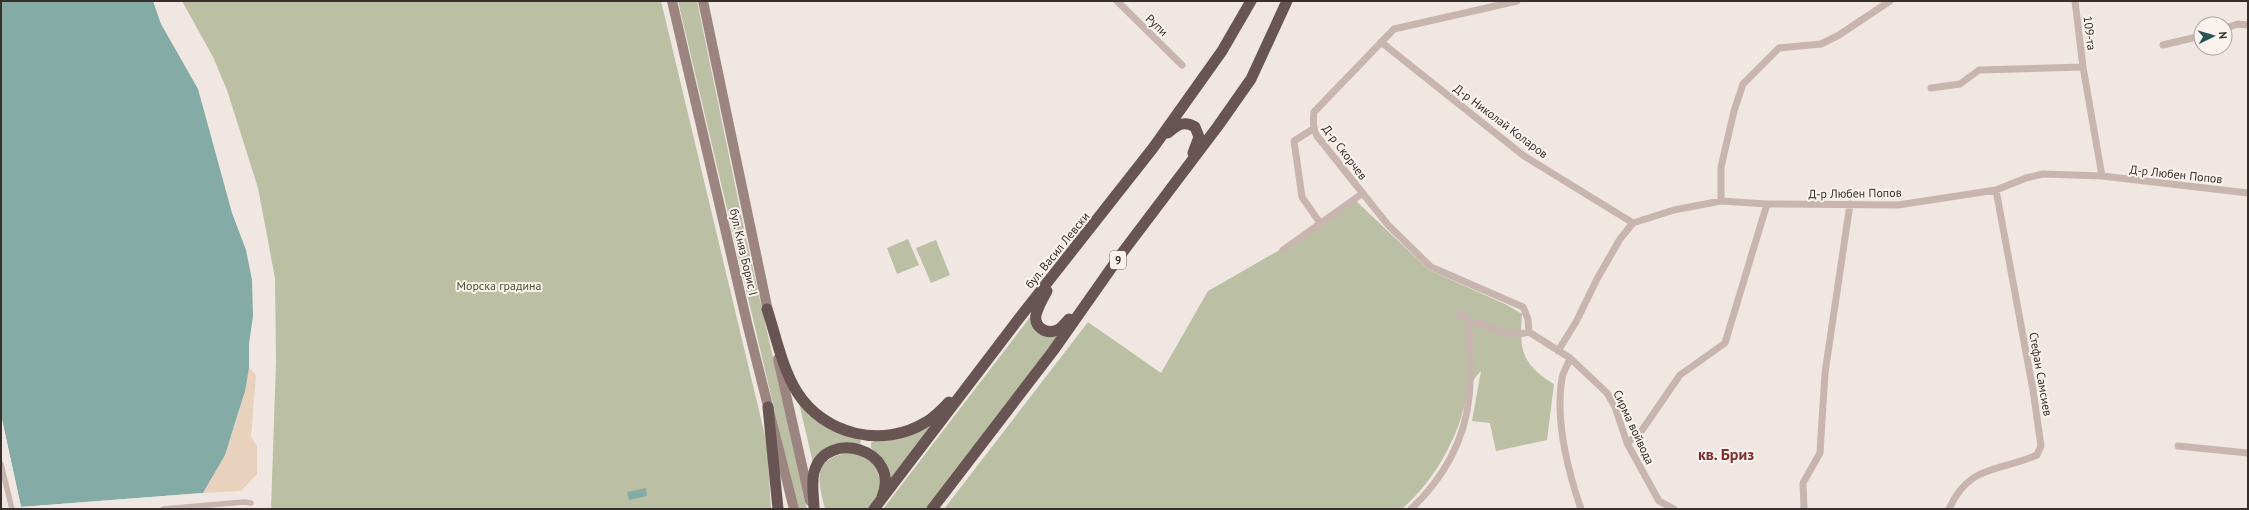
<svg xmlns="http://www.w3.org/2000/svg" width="2249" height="510" font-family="'PT Sans',sans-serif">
<rect width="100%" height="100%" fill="#f1e7e2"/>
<path fill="#bbbfa3" d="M182 1H661L767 444 771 509H271L276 362 275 278 258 188 227 90 213 57Z
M678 1H697L745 233 807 509H799L782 442Z
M1354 199 1429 270 1507 305 1522 314C1519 350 1522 365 1554 384L1547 440 1496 451 1490 423 1472 421 1481 371C1466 386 1466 405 1459 424 1447 456 1428 486 1402 509H944L1088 322 1161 373 1208 291 1290 244Z
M908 239 919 265 897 274 887 248Z
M936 240 950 275 931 283 916 248Z
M1031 316C1034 332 1041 339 1058 336L927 509H883Z
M799 403 861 439 860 446 813 463Z
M933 424 890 479 881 458 871 448V443L874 441Z
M852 452 875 462 882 488 871 509H825C817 477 812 458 852 452Z"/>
<path fill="#e8d1bd" d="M249 368 256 375 251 437 257 446V474L241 491 203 493C228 454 241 413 249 368Z"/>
<path fill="#84aba5" d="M1 1H153L161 24 198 89 232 213 246 250 252 280 253 316 249 344V368L245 391 225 455 203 493 21 507 1 415Z
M646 488 647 496 629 500 627 492Z"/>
<path fill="#f1e7e2" d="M1 415 21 507 203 493V495L21 509 1 424Z"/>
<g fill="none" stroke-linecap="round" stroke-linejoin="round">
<path stroke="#c8b5af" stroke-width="5.5" d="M1 464 12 509
M163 509 244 502 251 503"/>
<path stroke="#c8b5af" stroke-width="7" d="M1117 1 1182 65
M1517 1 1394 29 1314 112C1313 122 1313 128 1317 136L1388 225 1431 267 1523 307 1528 319 1529 332
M2075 1 2083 67
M2225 28 2238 24 2248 25
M1381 42 1524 156 1633 223
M2163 45 2201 36
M1931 88 1960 84 1979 70 2083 67 2102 176
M1313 129 1294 141 1302 197 1320 223
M1721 201V167L1734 111 1743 84 1779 48 1821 44 1839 35 1890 1
M1283 250 1363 193
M1459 313C1468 320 1474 322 1484 325 1501 331 1511 337 1529 332
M1529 332 1570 358 1607 393 1615 407 1627 443 1659 501 1674 509
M1558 351 1576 322 1597 279 1620 239 1633 223 1674 210 1721 201 1767 204 1898 205 1996 190 2026 178 2043 174 2102 176 2248 193
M1570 358C1568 365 1563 372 1562 378 1555 419 1568 471 1581 509
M1627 443 1640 433 1680 375 1725 343 1767 204
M2178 446 2248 453
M1411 509C1442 480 1465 441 1469 397 1472 372 1469 346 1469 321
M1804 509 1803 483 1820 453 1825 373 1850 204
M1949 509C1969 464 1999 472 2037 455L2041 446 2033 390 1996 190"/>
<path stroke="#9c8580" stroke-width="10" d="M672 1 748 327 794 509
M703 1 769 316
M778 359 810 501"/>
<path stroke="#685452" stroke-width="11" d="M1168 133C1177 125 1184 120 1195 127L1199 137 1193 153
M1047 291C1043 298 1038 307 1036 315 1034 327 1046 335 1057 330 1062 328 1065 323 1069 319
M767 309C776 336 782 368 797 392 824 435 883 449 926 422 935 417 942 409 949 402
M768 407 778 509
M814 509C814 497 811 484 814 472 826 428 902 449 882 497
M874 509 1017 321 1153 148 1222 51 1251 1
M932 509 1053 351 1119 257 1218 126 1251 79 1287 1"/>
</g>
<g text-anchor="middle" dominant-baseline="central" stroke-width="4" stroke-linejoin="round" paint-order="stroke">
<rect fill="#f9f2ee" stroke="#726966" stroke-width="1" x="1110" y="251" width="16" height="18" rx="3"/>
<g font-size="11" font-weight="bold" fill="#382e2c">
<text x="1118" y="260">9</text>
</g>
<g font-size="12" fill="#382e2c" stroke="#f9f2ee">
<text transform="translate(1157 25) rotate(44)">Рупи</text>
<text transform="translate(2090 33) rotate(83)">109-та</text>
<text transform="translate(1501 121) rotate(37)">Д-р Николай Коларов</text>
<text transform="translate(1345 152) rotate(53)">Д-р Скорчев</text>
<text transform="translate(2176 174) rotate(6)">Д-р Любен Попов</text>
<text transform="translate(1855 193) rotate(-1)">Д-р Любен Попов</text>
<text transform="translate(1057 250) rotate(-51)">бул. Васил Левски</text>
<text transform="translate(744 252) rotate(77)">бул. Княз Борис I</text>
<text transform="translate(2041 374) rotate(80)">Стефан Самсиев</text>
<text transform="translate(1634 427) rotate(65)">Сирма войвода</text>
</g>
<g font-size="12" fill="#4e5433" stroke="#f9f2ee">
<text x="499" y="285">Морска градина</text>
</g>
<g font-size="16" font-weight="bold" fill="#7e312e" stroke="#f9f2ee">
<text x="1726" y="454">кв. Бриз</text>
</g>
</g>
<rect width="2249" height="510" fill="none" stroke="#382e2c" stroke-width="4"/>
<g transform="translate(2213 36) rotate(85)"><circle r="19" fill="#f9f2ee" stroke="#aca4a0"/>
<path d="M0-3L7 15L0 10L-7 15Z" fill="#26554f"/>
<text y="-6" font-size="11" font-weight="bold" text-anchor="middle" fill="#382e2c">N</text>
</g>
</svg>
